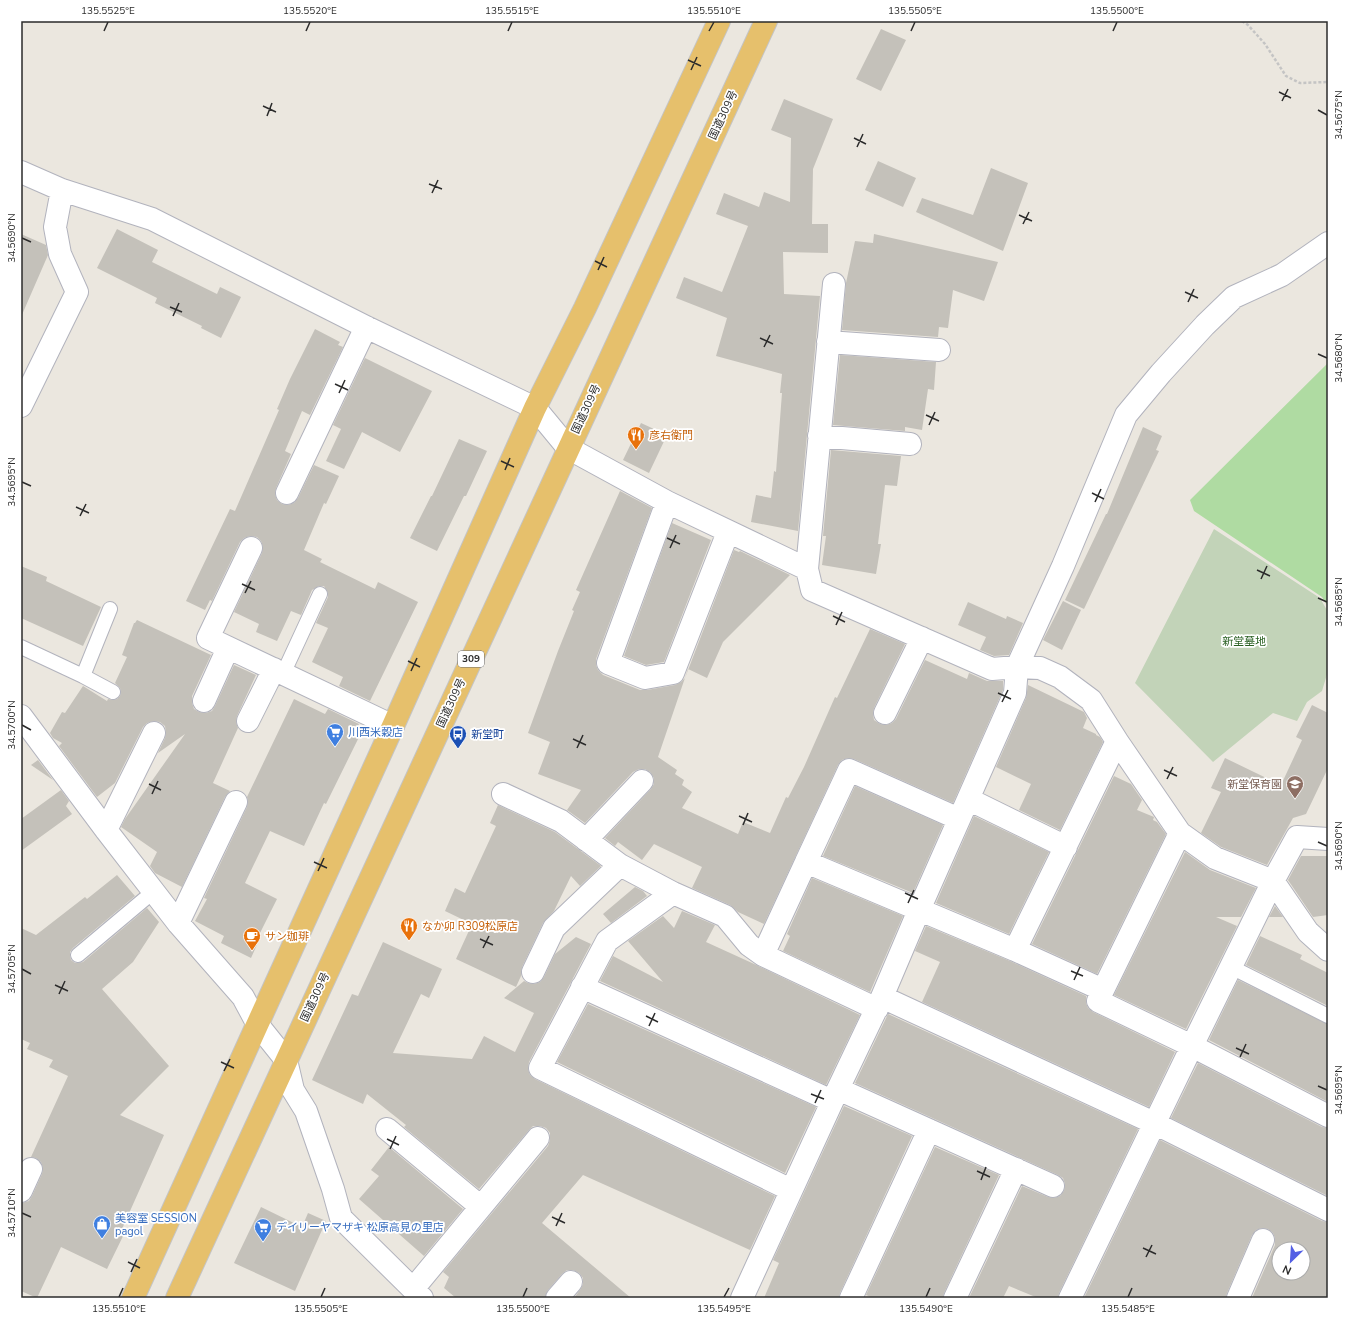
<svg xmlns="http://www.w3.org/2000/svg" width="1349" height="1319" font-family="'Nunito Sans','Noto Sans JP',sans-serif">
<rect width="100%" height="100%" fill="#ebe7df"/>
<path fill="#afdba2" d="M1328 363V607L1322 597 1194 511 1190 500Z"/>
<path fill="#c2d3b8" d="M1214 529 1320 598 1328 612V671L1322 691 1307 702 1297 721 1273 713 1213 762 1135 683Z"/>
<path fill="#c4c1ba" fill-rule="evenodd" d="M881 29 906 40 881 91 856 79Z
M784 99 833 119 813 169 812 224H828V253L783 252 784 294 820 296 798 531 751 522 756 495 771 498 774 471 776 472 782 393H780L782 374 716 356 727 318 676 298 684 277 722 292 748 226 716 214 724 193 759 207 764 192 790 202 791 138 771 130Z
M878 161 916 178 903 207 865 190Z
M991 168 1028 183 1003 251 916 212 922 198 973 215Z
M117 229 158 250 152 262 217 294 220 287 241 297 221 338 201 328 202 326 155 303 157 298 97 268Z
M21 234 46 245 48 255 21 317Z
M874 234 998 262 984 301 953 290 948 328 939 327 938 337 842 330 846 283 855 241 873 243Z
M315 329 340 342 338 345 343 347 310 415 302 411 285 451 291 454 276 488 275 494 277 500 282 504 288 505 294 503 298 498 314 465 339 476 326 504 324 503 304 550 322 559 320 562 375 589 378 582 418 602 370 701 339 686 343 677 312 662 328 628 316 623 328 597V593L324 586H319L312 590 301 615 291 611 277 641 256 632 259 624 234 612 262 553 263 547 261 541 257 537 250 536 244 538 240 542 212 601 210 600 205 610 186 601 230 509 235 511 279 410 277 409 290 379Z
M840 355 936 362 934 390 928 389 922 430 905 427V431L833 425Z
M365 358 432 391 400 452 362 432 344 469 326 461 341 429 333 425Z
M641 423 667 435 649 473 623 460Z
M1143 427 1162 436 1156 450 1159 451 1084 609 1065 600 1106 514H1107Z
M459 439 487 451 466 496H464L437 551 410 538 431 496H432Z
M831 450 901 456 897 486 885 485 878 544H881L876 574 822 565 826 536H823Z
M620 491 652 508 596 659V665L598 670 603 675 640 690H647L675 685 681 682 685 678 734 550 739 552 740 551 790 575 723 642 707 678 688 669 658 757 677 770 675 774 684 780 682 785 692 792 682 808 738 834 743 822 770 833 786 797 788 798 804 767 835 697 837 698 870 629 905 644 874 708 873 714 874 720 880 724 886 725 892 723 896 719 925 660 967 679 969 673 987 681H1003V690L953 803 854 759 848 758 842 760 838 765 764 924 738 912 730 905 692 888 702 867 654 844 642 860 618 842 615 846 605 838 651 789 654 784V778L650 772 645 769H639L633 772 585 823 567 810 581 790 538 774 550 742 528 733 558 651 574 611 572 610 580 592 576 590Z
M672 523 711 540 664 662 646 665 624 656Z
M21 566 47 577 46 581 101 607 83 646 21 618Z
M1063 601 1081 610 1062 650 1043 640Z
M968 602 1006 619 1007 616 1023 623 1009 655 994 656 980 650 986 637 958 625Z
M137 620 211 655 192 696V703L194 709 199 712 206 713 212 711 215 706 234 665 256 675 237 716 236 722 238 728 213 783 230 791 225 797 182 887 155 873 150 866 157 852 121 827 125 819 185 734 158 753 165 738 166 733 165 726 160 722 154 721 147 723 143 727 115 783 97 797 59 746 62 743 53 738 50 733 62 712 65 713 83 686 107 701 108 699 113 700 117 699 120 696 121 692 120 688 115 683 127 657 122 655 134 623H135Z
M1028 685 1084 712 1087 718 1083 728 1096 734V735L1100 737 1103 742 1060 830 1019 810 1031 784 996 767 1026 698Z
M294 699 325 714 328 709 359 724 358 726 363 729 326 804 324 803 304 846 270 831 245 883 277 899 258 937 260 938 251 958 221 943 224 936 195 921 207 899 204 898 247 807 248 801 247 797Z
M1312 705 1328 713V768L1306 814 1293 818 1267 865 1221 847 1201 833 1221 792 1211 788 1225 758 1281 785 1302 740 1296 737Z
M38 760 53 780 31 765Z
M1114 776 1131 784 1142 800 1137 810 1154 817 1153 820 1157 822 1166 834 1097 974 1032 944Z
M855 786 943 825 913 893 823 856Z
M61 790 69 801 66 806 72 814 21 851V819Z
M498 805 555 832 601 866 580 886 571 876 554 911 543 923 522 967 521 976 516 987 456 959 472 924 445 911 455 888 465 893 496 826 490 823Z
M974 816 1049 852 1009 934 936 903Z
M1185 852 1210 870 1256 888 1241 917H1216L1237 926 1186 1029 1114 995Z
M1301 856H1328V915L1313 917 1288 880Z
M117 875 135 896 73 948 70 952V956L71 960 75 963H79L83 962 147 908 159 922 133 962 102 989 169 1066 120 1115 164 1135 122 1229 126 1230 107 1269 61 1247 37 1298 21 1291V1205L22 1203 29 1201 32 1196 42 1174 43 1168 41 1162 36 1158 31 1157 68 1076 49 1067 53 1060 27 1049 30 1043 21 1039V928L36 935 85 897 87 899Z
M812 878 903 916 870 992 783 951 790 936 787 934Z
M635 887 643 891 647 896 611 923 603 914Z
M1275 906 1283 917H1269Z
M682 911 715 925 706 942 752 963 860 1015 826 1085 600 981 613 956 663 982 628 941 663 916 674 928Z
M926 926 1010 961 1086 996V1003L1088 1008 1093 1012 1175 1052 1149 1107 922 1002 940 962 915 951Z
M1260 936 1302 955 1300 959 1328 973V1006L1246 965Z
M576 937 591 944 529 1062 528 1069 530 1075 535 1079 775 1196 750 1250 583 1175 542 1223 631 1298H574L580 1290 583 1284V1278L579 1273 573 1270H567L562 1274 548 1290 545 1298H456L444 1288 449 1277 443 1272 548 1146 550 1140V1133L546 1128 540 1126H533L529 1130 479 1189 404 1127 406 1125 367 1094 363 1104 312 1080 352 994 358 996 383 942 442 969 429 998 421 994 393 1053 472 1059 484 1036 515 1052 534 1013 504 998 524 981 528 983 534 984 540 982 544 977 555 954Z
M1238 980 1328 1024V1102L1209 1040Z
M588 1004 816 1107 785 1173 557 1062Z
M888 1014 1138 1129 1059 1293 1058 1298H1038L1009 1286 1003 1298H969L1022 1186 1048 1197 1054 1198 1060 1196 1064 1191 1065 1184 1063 1178 1058 1175 855 1083Z
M1198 1063 1322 1127 1328 1128V1196L1171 1118Z
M844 1106 912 1136 840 1293 839 1298H764L779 1263 773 1260Z
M1160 1140 1322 1221 1328 1222V1298H1252L1275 1245V1238L1273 1233 1268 1229 1262 1228 1256 1230 1252 1235 1227 1293 1226 1298H1084ZM1279 1249H1303V1273H1279Z
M389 1147 463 1209 424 1256 359 1199 379 1176 371 1170Z
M935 1147 999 1175 944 1293 943 1298H873L866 1295Z
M261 1207 302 1227 308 1213 326 1221 295 1291 234 1263Z"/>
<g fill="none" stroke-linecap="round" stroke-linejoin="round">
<g stroke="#b2b3bd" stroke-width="16">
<path id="service" d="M21 647 83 676 113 692
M283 674 320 594
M83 676 110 609
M78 955 153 892
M1231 967 1328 1016"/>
</g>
<g stroke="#b2b3bd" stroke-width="24">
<path id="minor" d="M21 172 62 190 152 219 366 327 535 408 568 448 667 502 807 569 812 590 992 669 1017 667 1040 668 1060 677 1091 700 1117 741 1180 833 1215 858 1273 881 1192 1046 1070 1298
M828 342 939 350
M21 406 77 292 60 254 55 227 62 190
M819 436 910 444
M287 493 366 327
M667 502 608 663 645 678 673 673 728 532
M251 548 208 638 393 726
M807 569 834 284
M204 701 228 648
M885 713 922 638
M21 716 106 830 178 923 243 997 258 1025 286 1060 293 1090 306 1111 333 1189 341 1218 422 1298
M248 721 274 669
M503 794 561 821 620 865 673 893 725 916 749 945 763 955 877 1009
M968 799 1066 847
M106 830 154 733
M1328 839 1297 837 1273 881 1308 932 1328 950
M586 840 642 781
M806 862 849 770 959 819
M673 893 607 941 540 1068 791 1190
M178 923 236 802
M1015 950 1117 741
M763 955 806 862 1015 950 1103 990 1098 1001 1192 1046 1328 1116
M533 972 554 928 620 865
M582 987 832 1101
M1103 990 1180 833
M882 997 1154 1123 1328 1210
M838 1089 1053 1186
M387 1129 481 1207
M21 1191 31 1169
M413 1289 538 1138
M557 1298 571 1282
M742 1298 838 1089 882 997 919 910 1015 693 1017 667 1063 566 1126 415 1161 373 1205 325 1234 297 1282 275 1328 243
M851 1298 929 1130
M955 1298 1016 1169
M1238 1298 1263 1240"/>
</g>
<g stroke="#c4c4c4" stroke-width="24">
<path id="trunk" d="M133 1298 393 726 535 408 585 308 719 21
M177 1298 766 21"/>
</g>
<path stroke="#c4c4c4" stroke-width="2.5" stroke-dasharray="3 2" stroke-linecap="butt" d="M1242 21 1248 25 1265 44 1286 76 1300 83 1328 82"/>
<use href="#service" stroke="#fff" stroke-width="14"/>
<use href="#minor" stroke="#fff" stroke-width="22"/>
<use href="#trunk" stroke="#e6c06c" stroke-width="22"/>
</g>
<path fill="none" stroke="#2b2b2b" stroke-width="1.5" d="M104 31 108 22M306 31 310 22M508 31 512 22M709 31 714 22M911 31 915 22M1113 31 1117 22M688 60 701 66M691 70 697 57M1279 92 1291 98M1282 101 1288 89M263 106 276 112M1318 110 1327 115M267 116 272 103M854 138 866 144M857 147 863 134M429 184 442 189M432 193 438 180M1019 215 1032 221M1023 224 1029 212M22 238 31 242M595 261 607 267M598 270 604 257M1185 292 1198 298M1188 302 1194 289M170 307 182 312M173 316 179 303M760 338 773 344M764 347 770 335M1318 354 1327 358M335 384 348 390M339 393 345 380M926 415 939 421M929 425 935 412M501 461 514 467M505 470 510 458M22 482 31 486M1092 493 1104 499M1095 502 1101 489M76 507 89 513M80 516 86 504M667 538 680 544M670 548 676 535M1257 570 1270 576M1261 579 1267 566M242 584 255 590M245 593 251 581M1318 598 1327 602M833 616 845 622M836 625 842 612M408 661 420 667M411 671 417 658M998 693 1011 699M1002 702 1008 690M22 725 31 730M573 739 586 745M577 748 583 735M1164 770 1177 776M1167 779 1173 767M149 784 161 790M152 794 158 781M739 816 752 822M743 825 748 813M1318 842 1327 846M314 862 327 868M318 871 324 858M905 893 918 899M908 903 914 890M480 939 493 945M483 948 489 936M22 969 31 974M1071 971 1083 976M1074 980 1080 967M55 985 68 991M59 994 65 981M646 1016 658 1022M649 1026 655 1013M1236 1048 1249 1054M1240 1057 1246 1044M221 1062 234 1068M224 1071 230 1059M1318 1086 1327 1090M811 1094 824 1099M815 1103 821 1090M387 1139 399 1145M390 1149 396 1136M977 1171 990 1177M981 1180 986 1167M22 1213 31 1217M552 1217 565 1223M556 1226 562 1213M1143 1248 1156 1254M1146 1257 1152 1245M128 1262 140 1268M131 1272 137 1259M119 1297 123 1288M321 1297 325 1288M523 1297 527 1288M724 1297 729 1288M926 1297 930 1288M1128 1297 1132 1288"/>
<defs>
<g id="restaurant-pin" transform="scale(0.9)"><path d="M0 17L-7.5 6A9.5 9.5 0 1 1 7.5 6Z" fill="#e8710a" stroke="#fff"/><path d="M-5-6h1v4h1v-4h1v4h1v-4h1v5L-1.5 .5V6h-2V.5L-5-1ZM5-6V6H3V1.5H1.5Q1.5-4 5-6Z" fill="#fff"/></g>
<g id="supermarket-pin" transform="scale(0.9)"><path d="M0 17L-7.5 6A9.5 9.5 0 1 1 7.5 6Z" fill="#3f7fe0" stroke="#fff"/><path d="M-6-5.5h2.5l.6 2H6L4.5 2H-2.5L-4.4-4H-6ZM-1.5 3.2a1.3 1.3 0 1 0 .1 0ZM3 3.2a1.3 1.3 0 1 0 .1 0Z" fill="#fff"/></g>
<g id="bus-pin" transform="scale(0.9)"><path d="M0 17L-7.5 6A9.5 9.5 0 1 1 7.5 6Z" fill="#1a4fb4" stroke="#fff"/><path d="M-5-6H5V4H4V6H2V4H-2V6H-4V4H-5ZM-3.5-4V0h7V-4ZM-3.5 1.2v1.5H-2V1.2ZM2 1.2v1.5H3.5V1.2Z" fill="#fff"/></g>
<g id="school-pin" transform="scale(0.9)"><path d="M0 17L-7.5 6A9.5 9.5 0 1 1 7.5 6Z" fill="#8d6e63" stroke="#fff"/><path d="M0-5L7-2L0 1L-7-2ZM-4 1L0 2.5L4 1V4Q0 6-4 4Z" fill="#fff"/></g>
<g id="cafe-pin" transform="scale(0.9)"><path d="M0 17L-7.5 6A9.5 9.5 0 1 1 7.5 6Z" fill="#e8710a" stroke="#fff"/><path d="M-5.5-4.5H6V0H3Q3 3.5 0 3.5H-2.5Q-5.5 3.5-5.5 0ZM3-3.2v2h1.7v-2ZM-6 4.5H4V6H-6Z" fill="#fff"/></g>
<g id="shop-pin" transform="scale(0.9)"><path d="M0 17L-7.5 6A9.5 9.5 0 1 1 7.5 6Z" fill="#3f7fe0" stroke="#fff"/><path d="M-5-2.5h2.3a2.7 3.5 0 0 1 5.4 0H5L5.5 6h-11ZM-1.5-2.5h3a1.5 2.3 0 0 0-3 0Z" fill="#fff"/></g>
</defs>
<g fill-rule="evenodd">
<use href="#restaurant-pin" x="636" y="435"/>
<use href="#supermarket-pin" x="335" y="732"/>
<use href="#bus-pin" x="458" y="734"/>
<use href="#school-pin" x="1295" y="784"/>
<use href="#restaurant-pin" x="409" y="926"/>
<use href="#cafe-pin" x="252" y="936"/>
<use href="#shop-pin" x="102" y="1224"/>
<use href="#supermarket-pin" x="263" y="1227"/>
</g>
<g text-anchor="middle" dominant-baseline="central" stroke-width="3.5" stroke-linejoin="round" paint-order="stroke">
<rect fill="#fff" stroke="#6b6b6b" stroke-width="1" x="458" y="651" width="26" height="16" rx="3"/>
<g font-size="10" font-weight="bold" fill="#2b2b2b">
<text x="471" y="659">309</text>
</g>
<g font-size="11" fill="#2b2b2b" stroke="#fff">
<text transform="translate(723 115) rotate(-65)">国道309号</text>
<text transform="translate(586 409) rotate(-65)">国道309号</text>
<text transform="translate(451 703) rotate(-65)">国道309号</text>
<text transform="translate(315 997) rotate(-65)">国道309号</text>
</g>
<g font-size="11" fill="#c56008" stroke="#fff" text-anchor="start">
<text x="649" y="435">彦右衛門</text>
<text x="422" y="926">なか卯 R309松原店</text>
<text x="265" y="936">サン珈琲</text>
</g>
<g font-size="11" fill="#2a6023" stroke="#fff">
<text x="1244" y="641">新堂墓地</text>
</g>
<g font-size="11" fill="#366cbe" stroke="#fff" text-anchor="start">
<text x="348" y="732">川西米穀店</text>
<text x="115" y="1218">美容室 SESSION<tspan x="115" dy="13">pagol</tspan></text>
<text x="276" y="1227">デイリーヤマザキ 松原高見の里店</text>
</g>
<g font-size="11" fill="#164399" stroke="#fff" text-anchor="start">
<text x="471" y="734">新堂町</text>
</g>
<g font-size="11" fill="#785e54" stroke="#fff" text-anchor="end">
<text x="1282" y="784">新堂保育園</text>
</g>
</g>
<rect width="1349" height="1319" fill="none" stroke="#ffffff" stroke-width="44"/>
<g transform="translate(1291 1261) rotate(205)"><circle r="19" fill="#ffffff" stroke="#aaaaaa"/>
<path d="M0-3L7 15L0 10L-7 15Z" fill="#535fe4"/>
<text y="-6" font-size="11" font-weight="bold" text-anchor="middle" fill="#2b2b2b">N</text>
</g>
<rect x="22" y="22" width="1305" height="1275" fill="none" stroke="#2b2b2b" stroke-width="1.5"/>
<g font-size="10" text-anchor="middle" fill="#2b2b2b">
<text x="108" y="14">135.5525°E</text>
<text x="310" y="14">135.5520°E</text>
<text x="512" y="14">135.5515°E</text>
<text x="714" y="14">135.5510°E</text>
<text x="915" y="14">135.5505°E</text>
<text x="1117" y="14">135.5500°E</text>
<text transform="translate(1338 115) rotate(-90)" y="4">34.5675°N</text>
<text transform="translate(11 238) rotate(-90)" y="4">34.5690°N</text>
<text transform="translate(1338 358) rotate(-90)" y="4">34.5680°N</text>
<text transform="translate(11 482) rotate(-90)" y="4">34.5695°N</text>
<text transform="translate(1338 602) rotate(-90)" y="4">34.5685°N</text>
<text transform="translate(11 725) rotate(-90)" y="4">34.5700°N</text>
<text transform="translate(1338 846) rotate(-90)" y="4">34.5690°N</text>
<text transform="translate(11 969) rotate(-90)" y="4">34.5705°N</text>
<text transform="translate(1338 1090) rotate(-90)" y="4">34.5695°N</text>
<text transform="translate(11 1213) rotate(-90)" y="4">34.5710°N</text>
<text x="119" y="1312">135.5510°E</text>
<text x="321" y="1312">135.5505°E</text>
<text x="523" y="1312">135.5500°E</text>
<text x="724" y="1312">135.5495°E</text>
<text x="926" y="1312">135.5490°E</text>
<text x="1128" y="1312">135.5485°E</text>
</g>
</svg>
